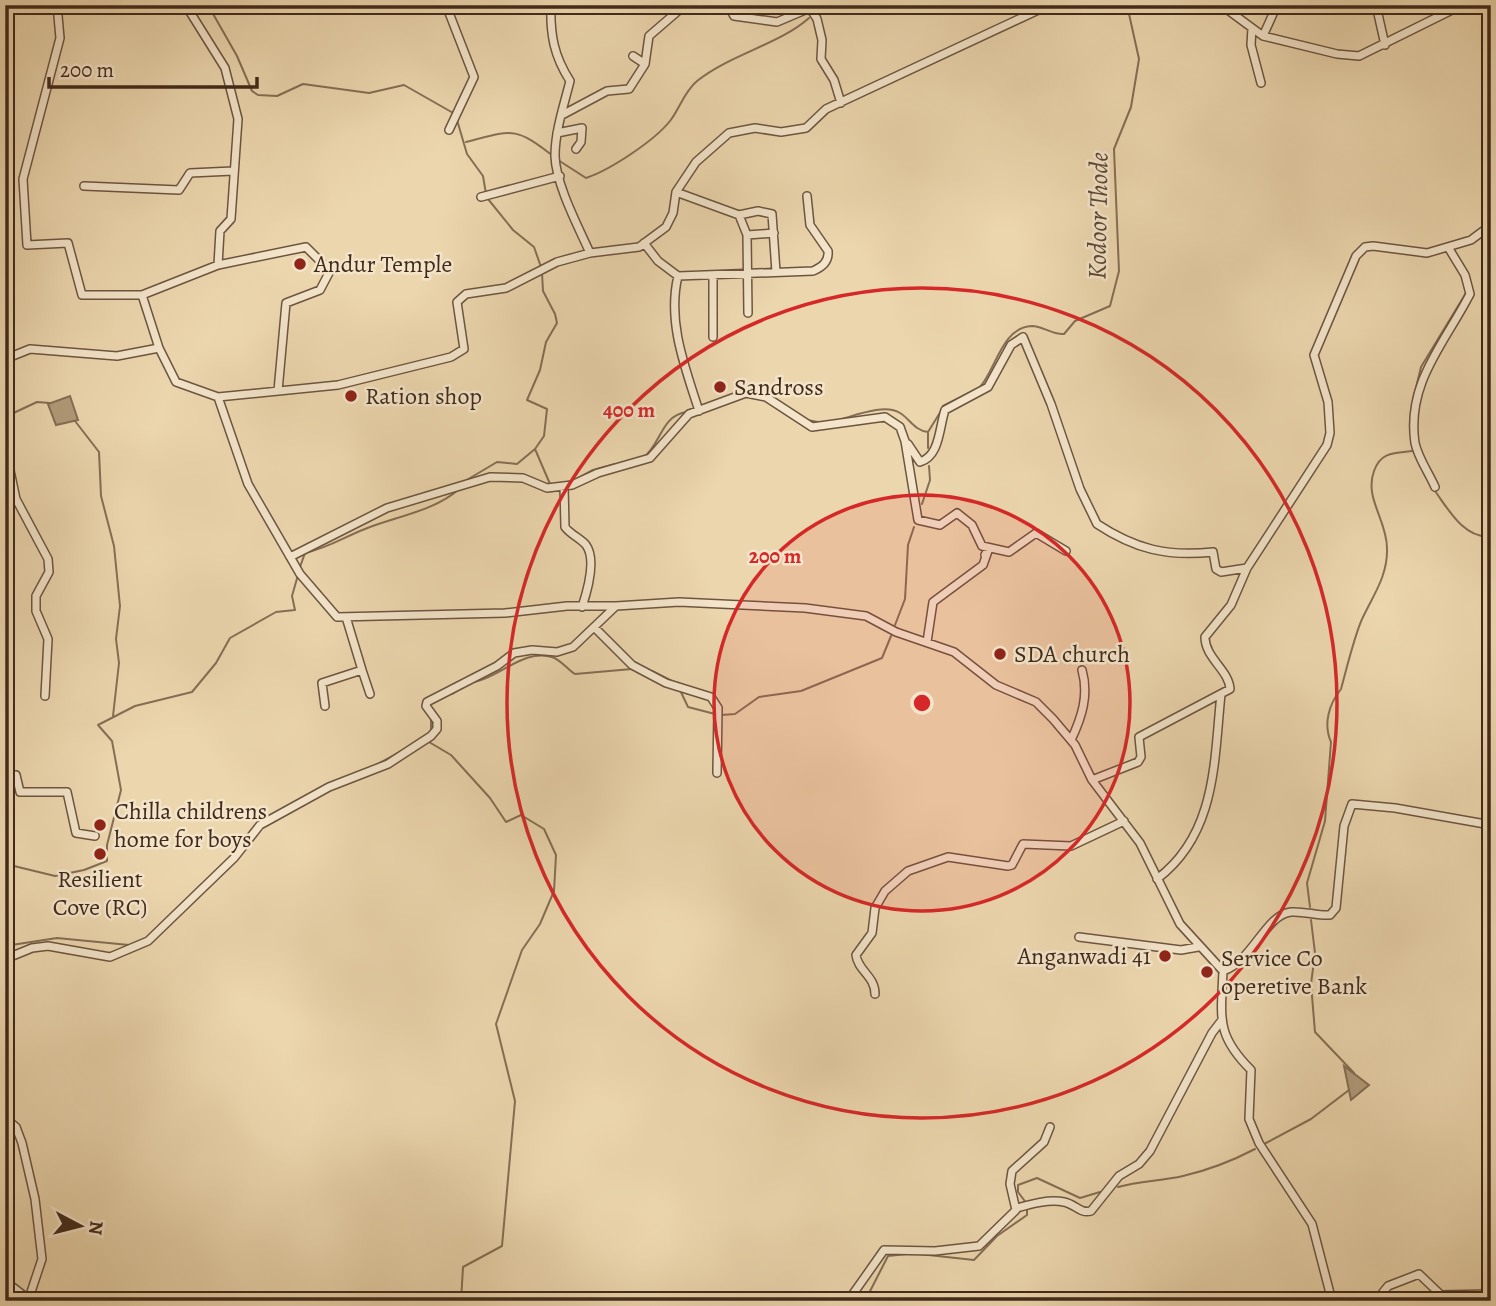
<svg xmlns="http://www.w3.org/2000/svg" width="1496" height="1306" font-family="Alegreya,serif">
<rect width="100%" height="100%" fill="#ecd6ae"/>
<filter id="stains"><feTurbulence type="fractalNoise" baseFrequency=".00286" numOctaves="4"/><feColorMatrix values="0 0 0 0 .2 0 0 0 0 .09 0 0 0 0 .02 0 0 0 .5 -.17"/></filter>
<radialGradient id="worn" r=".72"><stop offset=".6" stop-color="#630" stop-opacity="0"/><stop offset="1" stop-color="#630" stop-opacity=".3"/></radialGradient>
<path fill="#b29c7c" stroke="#856e55" stroke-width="2" d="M70 396 78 420 56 425 48 404Z
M1344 1066 1369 1085 1351 1100Z"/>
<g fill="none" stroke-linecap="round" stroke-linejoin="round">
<path stroke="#856e55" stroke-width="2" d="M208 5 237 56 252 91 258 95 277 96 303 84 369 93 404 85 455 114
M819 9 823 5
M457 120 467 154 483 176 486 194
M466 142C512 130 515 126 553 156
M558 160 586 178C610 170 654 141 670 121 680 108 684 92 697 81 731 54 780 44 809 18
M488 199 513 230 534 247 541 267
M1479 230 1491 219
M980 387C996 369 1002 327 1032 326 1043 326 1052 335 1064 334L1075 321 1110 306 1119 271 1114 149 1131 107 1139 59 1127 5
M1413 400 1421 367 1466 293
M943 406 969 393
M5 417 37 402 50 403
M807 420 818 422
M838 420C854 416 885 403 900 413 910 419 915 431 928 432L941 411
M75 421 99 452 101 496 114 546 120 606 116 639 119 663 113 716
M928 433V448
M535 449 544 436 547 409 527 400 540 370 546 342 557 323 555 314 543 291 542 273
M644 457C661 444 661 416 686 412
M465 481 497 462 517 464 535 449 550 484
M569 483 593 470 615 464
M1435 491C1448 509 1465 540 1491 536
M922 504 930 480 929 466
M300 567 305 553C330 547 342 538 365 529 394 517 435 511 459 489
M895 625 905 599 908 545 914 527
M652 671 672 681
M472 682C498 679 524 648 552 657 561 660 567 669 575 674L632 669
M680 690 688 707 715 714
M452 694 465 686
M721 715 735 714 759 697 801 691 882 658 891 636
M431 718V730
M429 742 451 755 490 798 506 822 521 815 544 829 556 855 554 891 540 924 522 950 496 1024 515 1101 502 1246 463 1267 461 1301
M374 766 400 752
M270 816 296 801
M5 871 14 866 55 876 84 870 107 861V845L121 790 112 741 98 725 135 706 192 692 216 663 230 638 276 612 295 610 292 596 298 575
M1310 907 1307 883 1325 821 1331 742C1323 724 1329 704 1341 689 1346 671 1355 633 1363 617 1374 594 1388 575 1387 548 1387 520 1364 498 1374 471 1381 451 1396 453 1413 451
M1311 920 1315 953 1311 984 1315 1032 1354 1073
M5 946 57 938 129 945
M1266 1143 1311 1119 1349 1090
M1118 1187C1139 1181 1161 1181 1183 1176 1209 1170 1232 1161 1255 1149
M1027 1204 1018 1192V1185L1037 1178 1080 1198 1100 1192
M919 1254 974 1260 997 1236 1027 1215V1210
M865 1301 888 1256 907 1254"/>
<g stroke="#6c5540" stroke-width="10">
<path id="minor" d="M57 5 60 38 23 179 27 245 68 243 82 295H142
M182 5 190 12 225 68 238 119 231 219 220 231 218 265 142 295 159 348 176 382 218 397 248 484 300 574 337 617 505 613 567 606H616
M446 5 474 77 449 130
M551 5C550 35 554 56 570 81 564 105 555 131 555 156 556 185 578 226 590 253
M728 5 734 16 777 22 810 8 817 19 822 40 821 59 834 80 841 103
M1221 5 1263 36 1337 54 1359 56 1462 5
M1376 5 1385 45
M1252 28 1251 45 1261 83
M1263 36 1277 5
M633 56 645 64
M562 115 607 91 629 89 645 64 649 36 685 5
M557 133 582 128 581 142 576 149
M84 186 179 190 190 173 233 171
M676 192 739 215 758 211 772 214 776 272
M481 197 560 176
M739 215 747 235 748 313
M747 235 774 233
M644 243 658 261 678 276
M218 265 306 247 330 271 320 290 286 303 278 391
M713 337V276
M5 359 30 349 117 356 159 348
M218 397 338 385 451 357 464 349 457 302 466 294 506 288 557 262 590 253 639 247 666 227 673 213 676 192 696 162 729 133 755 128 781 132 806 128 826 109 1049 5
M699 411C685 367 667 322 678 276L813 271C822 267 829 262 828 251L810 225 807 196
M908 444 920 462C940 456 939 428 945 410L988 387 1011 345 1023 337 1051 404 1080 489 1097 524C1135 549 1167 557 1213 552L1216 569 1221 572 1247 568
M5 447 16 499 48 559 49 572 36 596V611L48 639 45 696
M564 486 565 527C571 535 580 538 586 545 597 560 587 592 582 607
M1435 487C1429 473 1418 458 1415 443 1406 383 1445 343 1470 294L1465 275 1448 247
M290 557 387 508 490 477 523 478 547 488 572 485 598 473 650 458 689 414 746 393 766 397 812 427 885 417 900 427 905 441 918 520 940 525 957 513 972 525 982 546 1009 552 1036 533 1066 551
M595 628 632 665 666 683 711 697 718 708 717 773
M927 642 933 602 983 565 989 548 985 555
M362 670 370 694
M325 706 322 683 362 670 346 617
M1071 740C1082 717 1089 695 1082 670
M5 776 16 775 20 792H67L76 833 95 836
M1092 780 1138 762 1141 757 1139 737 1230 689C1229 670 1205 658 1205 637L1231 605 1247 568 1327 445 1330 433 1328 402 1314 355 1356 256 1365 247 1373 246 1427 253 1471 240 1491 225
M1157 879C1217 834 1214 760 1221 694
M1079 937 1181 950 1198 947
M5 959 32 948 48 946 110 957 148 941 234 858 260 825 329 787 388 764 431 736 437 729V721L426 706 427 702 497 666 514 653 532 650 557 652 573 647 616 606 679 602 805 608 866 616 896 632 954 652 996 685 1036 702 1053 719 1075 745 1092 780 1140 843 1180 924 1223 971C1221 1019 1216 1035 1251 1070L1249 1119 1259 1143 1312 1224 1332 1301
M1223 971C1252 962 1266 914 1291 912 1305 911 1317 916 1330 915L1336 908 1344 826 1352 804 1395 808 1491 825
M875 994C875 976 858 971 856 955L872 933 875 908 885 891 908 871 948 857 1008 866 1012 865 1023 844 1071 846 1124 821
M5 1118 16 1127 22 1143 35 1199 42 1259 28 1301
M1017 1208C1031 1204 1049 1199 1064 1202 1075 1204 1080 1214 1091 1211L1119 1176 1139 1164 1150 1151 1212 1033 1222 1020
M5 1281 28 1299
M848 1301 884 1250 935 1251 979 1246 1016 1210 1010 1184 1012 1171 1044 1142 1050 1127
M1376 1301 1388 1286 1419 1274 1441 1295 1491 1294"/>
</g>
<use href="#minor" stroke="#f3e4ca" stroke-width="7"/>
</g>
<circle cx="922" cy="703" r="208" fill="#d62828" fill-opacity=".12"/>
<g fill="none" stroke="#d62828" stroke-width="3.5">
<circle cx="922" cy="703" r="208"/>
<circle cx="922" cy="703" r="415"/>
</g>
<g fill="#8f2418" stroke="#f3e4ca" stroke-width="2.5">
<circle cx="300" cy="264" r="7"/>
<circle cx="720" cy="387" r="7"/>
<circle cx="351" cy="396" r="7"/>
<circle cx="1000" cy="654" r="7"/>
<circle cx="100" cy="825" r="7"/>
<circle cx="100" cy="854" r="7"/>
<circle cx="1165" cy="956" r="7"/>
<circle cx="1207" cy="972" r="7"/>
</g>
<g text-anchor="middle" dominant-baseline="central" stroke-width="5" stroke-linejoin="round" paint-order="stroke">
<g font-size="24" fill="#412a1b" stroke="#f3e4ca" text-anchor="start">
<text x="314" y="264">Andur Temple</text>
<text x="734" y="387">Sandross</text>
<text x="365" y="396">Ration shop</text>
<text x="1014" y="654">SDA church</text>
<text x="114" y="811">Chilla childrens<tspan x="114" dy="28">home for boys</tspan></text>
<text x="100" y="879" text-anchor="middle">Resilient<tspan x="100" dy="28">Cove (RC)</tspan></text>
<text x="1151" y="956" text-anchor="end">Anganwadi 41</text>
<text x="1221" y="958">Service Co<tspan x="1221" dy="28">operetive Bank</tspan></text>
</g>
<g font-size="26" font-style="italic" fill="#5d4633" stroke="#f3e4ca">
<text transform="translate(1098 216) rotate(-89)">Kodoor Thode</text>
</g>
</g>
<circle cx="922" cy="703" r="10" fill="#d62828" stroke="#f3e4ca" stroke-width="3.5"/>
<g font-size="21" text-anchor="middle" font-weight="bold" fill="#d62828" stroke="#f3e4ca" stroke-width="5" stroke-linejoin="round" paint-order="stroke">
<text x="629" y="417">400 m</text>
<text x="775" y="563">200 m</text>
</g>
<rect width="1496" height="1306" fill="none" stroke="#ecd6ae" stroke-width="28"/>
<rect x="7" y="7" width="1482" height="1292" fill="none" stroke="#412a1b" stroke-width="3.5"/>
<rect x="14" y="14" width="1468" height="1278" fill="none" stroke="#412a1b" stroke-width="2"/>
<g transform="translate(80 1226) rotate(97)" stroke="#f3e4ca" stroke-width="5" paint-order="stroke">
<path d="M0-5L12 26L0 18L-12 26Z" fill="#412a1b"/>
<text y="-10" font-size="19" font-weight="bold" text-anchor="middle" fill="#412a1b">N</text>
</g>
<path d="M49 77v10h208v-10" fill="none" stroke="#412a1b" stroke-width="3.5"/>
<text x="60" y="77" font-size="21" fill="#412a1b" stroke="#f3e4ca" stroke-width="5" paint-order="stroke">200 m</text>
<rect width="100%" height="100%" filter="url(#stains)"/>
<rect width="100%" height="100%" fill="url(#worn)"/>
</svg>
